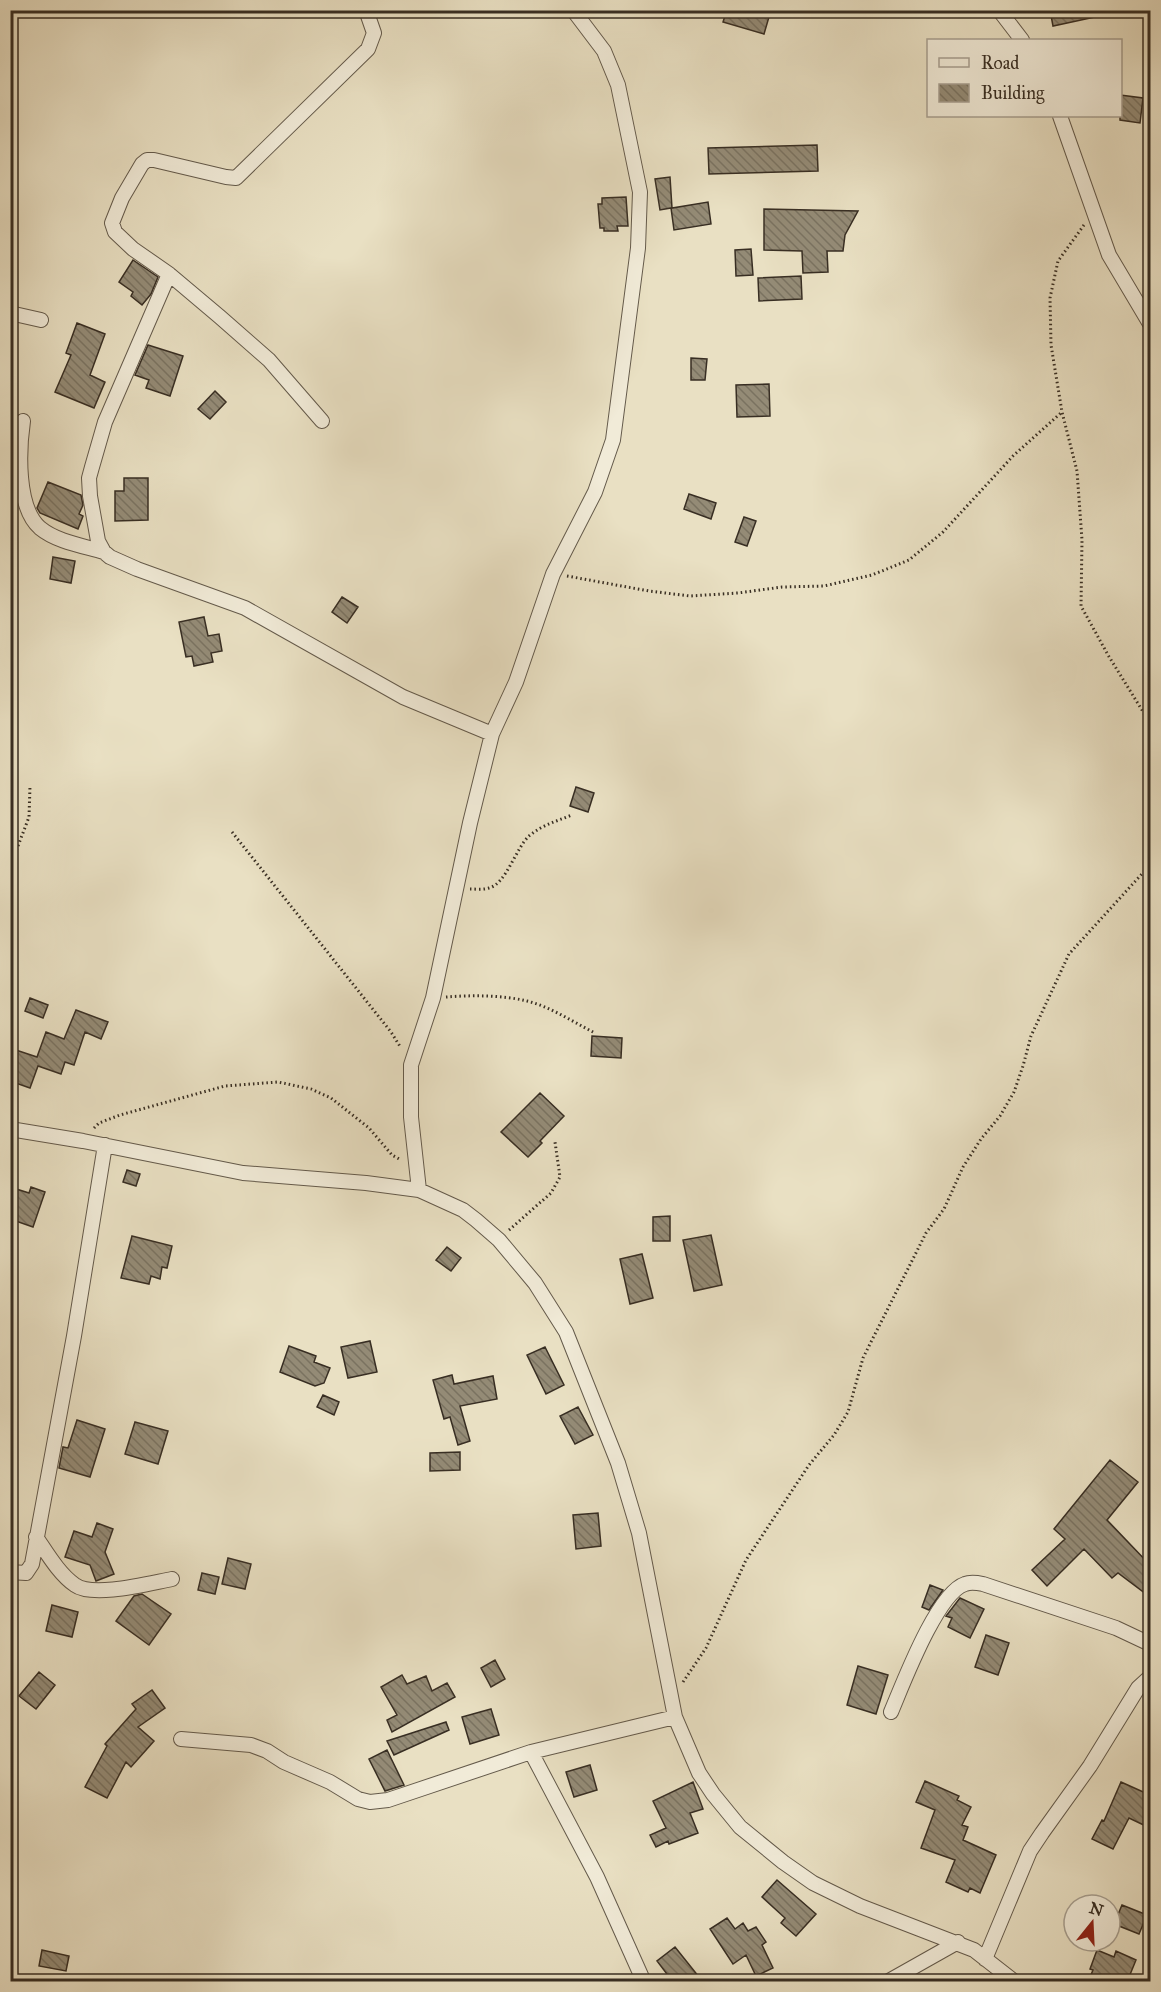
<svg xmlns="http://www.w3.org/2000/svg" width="1161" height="1992" font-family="'IM FELL Great Primer',serif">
<defs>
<pattern id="building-back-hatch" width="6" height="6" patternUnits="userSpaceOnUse" patternTransform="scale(1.5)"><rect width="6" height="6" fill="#948b76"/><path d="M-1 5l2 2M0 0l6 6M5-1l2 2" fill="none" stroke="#7a7260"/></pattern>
</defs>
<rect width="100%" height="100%" fill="#e9e0c3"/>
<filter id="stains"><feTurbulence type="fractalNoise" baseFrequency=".00333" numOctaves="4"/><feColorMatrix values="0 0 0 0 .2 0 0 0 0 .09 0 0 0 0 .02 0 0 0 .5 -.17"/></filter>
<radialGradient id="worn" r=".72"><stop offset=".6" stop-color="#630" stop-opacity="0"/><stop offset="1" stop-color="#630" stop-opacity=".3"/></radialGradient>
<path fill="url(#building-back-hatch)" stroke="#382e23" stroke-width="1.5" d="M727 10H771L764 34 723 22Z
M1050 10H1100V16L1053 26Z
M1120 95 1143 98 1140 123 1120 120Z
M817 145 818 171 709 174 708 148Z
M670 177 672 208 708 202 711 224 674 230 671 208 660 210 655 179Z
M626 197 628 226H617L618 231H604V228H600L598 204H602V198Z
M764 209 858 211 845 235 843 251H827L828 272 803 273 802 251 764 250Z
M751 249 753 275 736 276 735 250Z
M133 260 158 277 151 294 142 305 131 296 133 292 119 282Z
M801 276 802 299 759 301 758 278Z
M77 323 105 334 90 375 105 382 94 408 55 392 71 355 66 353Z
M148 345 183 356 170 396 146 388 149 380 135 375Z
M691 358 707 359 705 380H691Z
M769 384 770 416 737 417 736 385Z
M215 391 226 402 210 419 198 409Z
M124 478H148V520L115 521V491H124Z
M48 482 81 495 83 505 79 514 83 516 78 529 40 513 37 508Z
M689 494 716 503 711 519 684 509Z
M744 517 756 521 747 546 735 542Z
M53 557 75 561 71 583 50 579Z
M342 597 358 607 347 623 332 612Z
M204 617 208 636 219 634 222 651 211 653 213 662 194 666 192 656 186 657 179 622Z
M576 787 594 793 588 812 570 806Z
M30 998 48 1005 43 1018 25 1011Z
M76 1010 108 1022 101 1039 85 1032 74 1065 65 1062 61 1074 38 1066 30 1088 10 1081V1048L37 1057 46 1032 64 1039Z
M592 1036 622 1038 621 1058 591 1056Z
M540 1093 564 1116 540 1141 542 1143 528 1157 501 1132Z
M127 1170 140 1174 136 1186 123 1182Z
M10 1187 29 1193 31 1187 45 1192 33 1227 13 1220 14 1217 10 1216Z
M670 1216V1241H653V1217Z
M711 1235 722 1285 694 1291 683 1240Z
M132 1236 172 1246 167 1268 162 1267 160 1279 151 1276 149 1284 121 1278Z
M447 1247 461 1258 451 1271 436 1260Z
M642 1254 653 1298 630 1304 620 1259Z
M370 1341 377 1372 348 1378 341 1347Z
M289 1346 316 1356 314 1362 330 1368 324 1383 315 1386 280 1372Z
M545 1347 564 1385 546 1394 527 1355Z
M452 1375 454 1384 493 1376 497 1399 460 1406 470 1441 458 1445 450 1417 444 1419 433 1380Z
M323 1395 339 1402 334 1415 317 1407Z
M578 1407 593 1435 575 1444 560 1416Z
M77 1420 105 1429 90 1477 59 1468 63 1447 68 1448Z
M135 1422 168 1431 158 1464 125 1454Z
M460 1452V1470L430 1471V1453Z
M1110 1460 1138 1482 1107 1520 1150 1565V1597L1118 1573 1112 1578 1084 1549 1047 1586 1032 1570 1065 1539 1054 1529Z
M598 1513 601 1546 576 1549 573 1515Z
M97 1523 113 1529 105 1552 114 1574 96 1581 90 1565 65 1557 74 1531 92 1537Z
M228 1558 251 1564 245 1589 222 1584Z
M202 1573 219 1577 215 1594 198 1590Z
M930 1585 943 1590 929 1610 922 1607Z
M142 1594 171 1614 149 1645 116 1621 134 1596Z
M960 1598 984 1609 970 1638 948 1627 952 1618 946 1616Z
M52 1605 78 1612 72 1637 46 1631Z
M986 1635 1009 1643 998 1675 975 1667Z
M495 1660 505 1679 491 1687 481 1668Z
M858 1666 888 1675 876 1714 847 1705Z
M39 1672 55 1685 36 1709 19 1696Z
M402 1675 407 1684 426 1676 432 1691 447 1683 455 1697 392 1732 387 1720 397 1715 381 1687Z
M152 1690 165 1708 138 1727 154 1741 131 1767 126 1762 107 1798 85 1787 107 1746 105 1744 136 1709 132 1704Z
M491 1709 499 1735 470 1744 462 1717Z
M446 1722 449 1730 394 1755 387 1741Z
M387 1750 404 1785 385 1791 369 1759Z
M590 1765 597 1790 574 1797 566 1772Z
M925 1781 959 1796 957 1800 971 1807 962 1825 968 1827 963 1840 996 1855 980 1893 970 1888 968 1892 946 1882 955 1860 921 1848 935 1810 916 1802Z
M693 1782 703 1809 690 1813 698 1833 669 1844 668 1841 656 1847 650 1835 666 1828 653 1801Z
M1121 1782 1150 1795V1828L1129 1818 1113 1849 1092 1839 1102 1820 1104 1821Z
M777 1880 816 1914 796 1936 781 1923 785 1918 762 1897Z
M1122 1905 1147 1915 1139 1934 1114 1924Z
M727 1918 735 1929 743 1923 748 1931 756 1927 766 1942 762 1945 773 1968 756 1976 746 1955 733 1964 710 1929Z
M675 1947 703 1982H673L657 1961Z
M42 1950 69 1956 66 1971 39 1966Z
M1097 1950 1114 1957 1116 1951 1136 1960 1127 1982H1088L1093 1970 1090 1969Z"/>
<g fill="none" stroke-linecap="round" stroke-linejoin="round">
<g stroke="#645a4b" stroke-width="16">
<path id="street" d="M999 10 1022 40
M1060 116 1109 255 1150 324
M169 274 105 422 92 467 89 478 90 496 98 541 104 552 110 557 137 569 245 608 403 697 492 734
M10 313 41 320
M23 421C19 449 16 507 40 528 57 542 84 546 104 552
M322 421 269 360 220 317 169 274 133 249 115 232 112 223 122 198 142 164 147 160H154L226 177 236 178 368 49 374 33 366 10
M10 1129 83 1141 243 1173 366 1183 419 1190 463 1210 476 1220 499 1240 535 1283 566 1332 618 1463 639 1533 675 1717 699 1773 713 1794 740 1827 783 1862 813 1883 860 1906 974 1950 1015 1982
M419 1190 411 1117V1065L433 998 470 823 492 734 516 682 553 574 595 492 613 440 638 248 640 192 618 85 604 51 573 10
M36 1537C47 1553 59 1574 75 1585 93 1598 150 1583 172 1579
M10 1572 26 1573 32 1564 74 1336 105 1145
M891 1712C903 1684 937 1593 965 1584 970 1582 978 1583 983 1584L1116 1628 1150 1644
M181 1739 251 1745 267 1751 284 1762 330 1782 358 1799 370 1802 388 1800 531 1752 675 1717
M531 1752 597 1877 644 1982
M985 1959 1030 1851 1042 1833 1090 1766 1138 1688 1150 1677
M887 1982 958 1942"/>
</g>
<path stroke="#382e23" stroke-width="3" stroke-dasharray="1.5 3" stroke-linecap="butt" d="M1084 225 1058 261 1050 298 1051 345 1062 412 1077 471 1082 540 1081 606 1108 655 1150 723
M567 576 649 591 690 596 738 593 782 587 824 586 872 575 909 560 943 532 1013 456 1062 412
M232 832 391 1032 401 1048
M10 867 29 817 30 786
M470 889C476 889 483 890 489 888 506 884 516 848 529 836 542 825 557 821 572 815
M446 997C472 995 502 995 527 1001 551 1007 573 1022 595 1033
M94 1128 99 1123 120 1115 225 1086 278 1082 311 1089 331 1098 369 1128 392 1155 401 1160
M509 1230 551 1193 560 1177 555 1142
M683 1682 706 1648 746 1560 809 1465 834 1435 848 1412 863 1358 872 1340 926 1233 944 1209 963 1167 981 1139 1000 1116 1014 1092 1023 1066 1031 1036 1069 954 1150 865"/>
<use href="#street" stroke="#f1ebd8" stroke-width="14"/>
</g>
<rect width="1161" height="1992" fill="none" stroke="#e9e0c3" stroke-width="36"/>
<rect x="12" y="12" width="1137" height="1968" fill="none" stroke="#382e23" stroke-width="3"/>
<rect x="18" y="18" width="1125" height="1956" fill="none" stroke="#382e23" stroke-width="1.5"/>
<rect x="927" y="39" width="195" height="78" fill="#f1ebd8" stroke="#a79f90" stroke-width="1.5"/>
<rect x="939" y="58" width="30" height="9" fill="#f1ebd8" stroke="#a79f90" stroke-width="1.5"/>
<text x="981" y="69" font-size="18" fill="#382e23">Road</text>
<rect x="939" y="84" width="30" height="18" fill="url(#building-back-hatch)" stroke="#a79f90" stroke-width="1.5"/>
<text x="981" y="99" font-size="18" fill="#382e23">Building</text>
<g transform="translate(1092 1923) rotate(18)"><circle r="28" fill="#f1ebd8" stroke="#a79f90" stroke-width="1.5"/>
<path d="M0-4.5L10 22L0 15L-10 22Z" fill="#8f2418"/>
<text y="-9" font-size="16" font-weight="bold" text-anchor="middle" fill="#382e23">N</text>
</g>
<rect width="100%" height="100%" filter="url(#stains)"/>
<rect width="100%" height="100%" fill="url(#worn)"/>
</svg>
